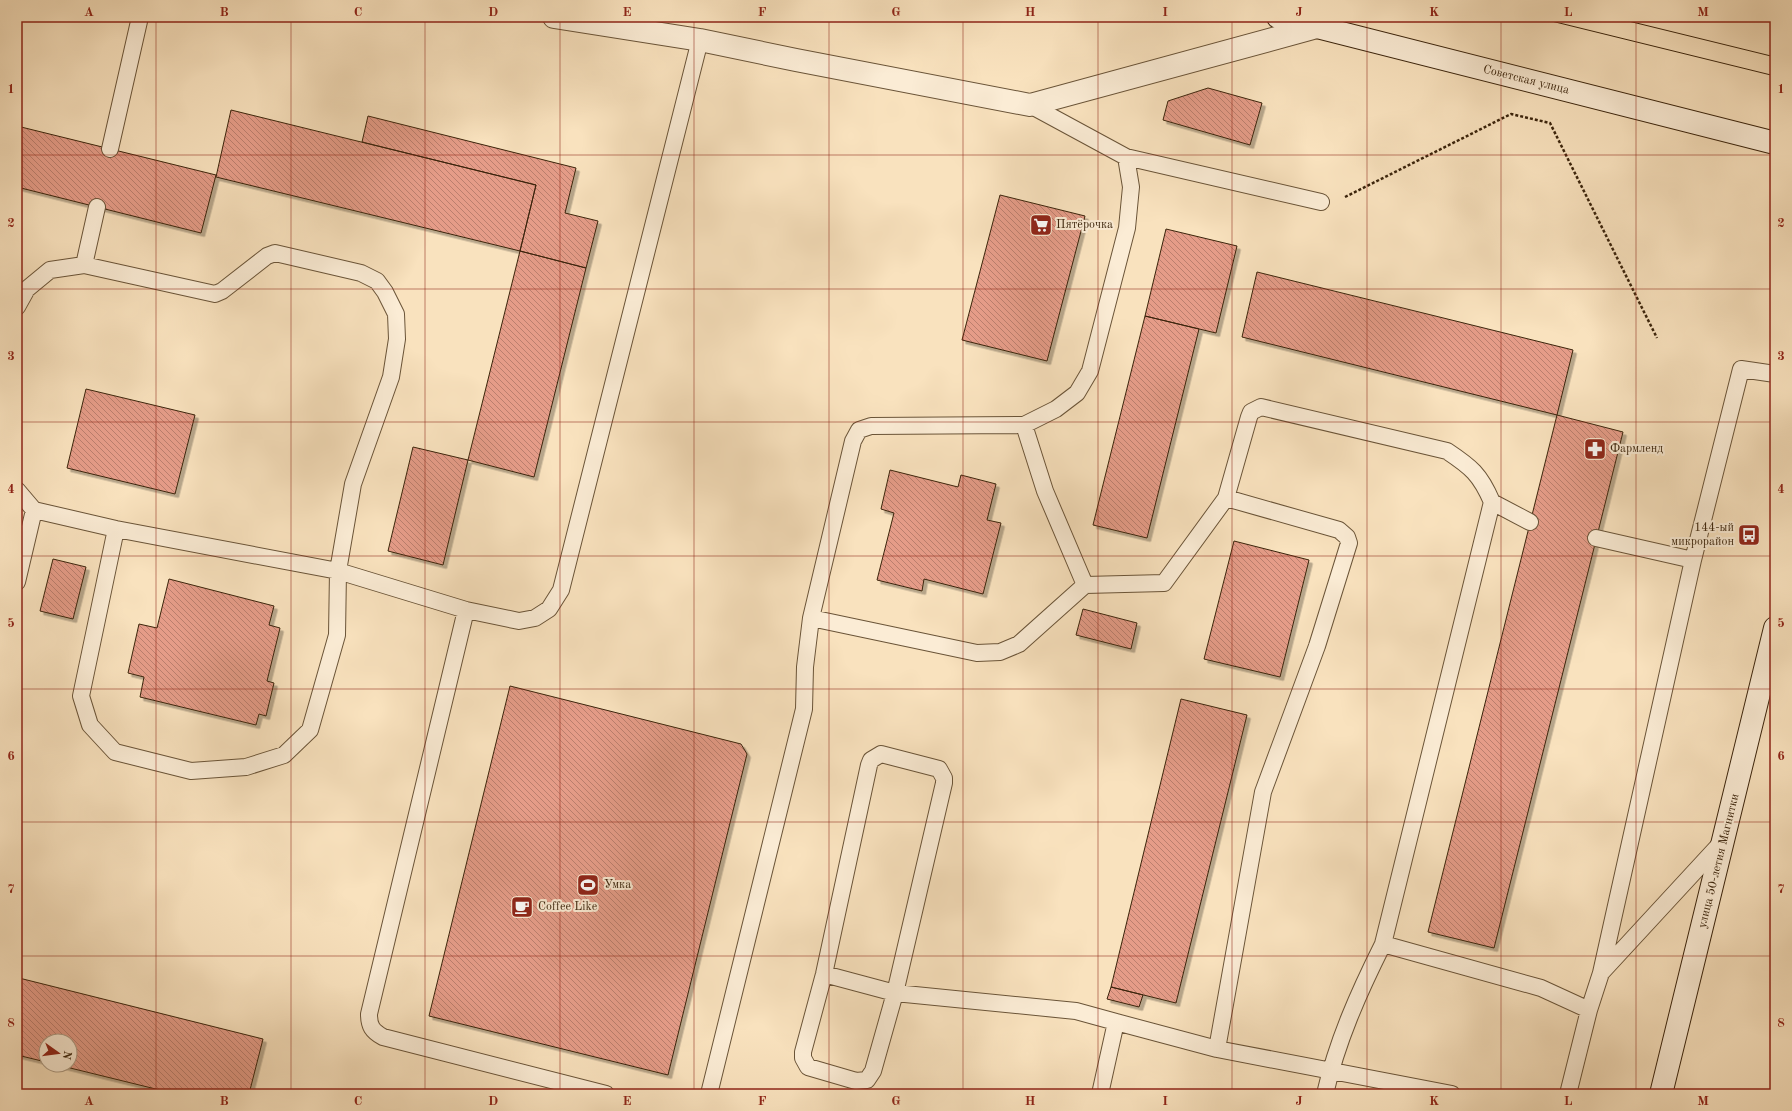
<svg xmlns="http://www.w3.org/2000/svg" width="1792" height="1111" font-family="'Old Standard TT',serif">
<defs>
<pattern id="building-back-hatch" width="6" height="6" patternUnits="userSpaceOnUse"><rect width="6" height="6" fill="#e59c88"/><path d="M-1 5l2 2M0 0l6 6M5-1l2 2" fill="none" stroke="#bb7f6e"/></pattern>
<filter id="shadow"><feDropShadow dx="3.5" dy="3.5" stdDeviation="0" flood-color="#0004"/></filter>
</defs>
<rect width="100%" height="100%" fill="#f9e2be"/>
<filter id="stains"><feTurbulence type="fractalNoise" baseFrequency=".005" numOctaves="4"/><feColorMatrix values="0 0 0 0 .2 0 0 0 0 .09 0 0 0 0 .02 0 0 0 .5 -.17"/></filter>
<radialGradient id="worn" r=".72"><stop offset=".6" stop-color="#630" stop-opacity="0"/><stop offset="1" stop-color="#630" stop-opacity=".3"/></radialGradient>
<path fill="url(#building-back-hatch)" stroke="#3b240c" filter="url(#shadow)" d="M1208 88 1262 103 1250 145 1163 120 1168 101Z
M231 110 536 185 520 251 216 177Z
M368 116 576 168 565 213 598 221 586 268 520 251 536 185 362 142Z
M17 126 216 175 201 233 17 187Z
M1000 195 1085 216 1047 361 962 340Z
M1166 229 1237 246 1216 333 1145 316Z
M520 251 586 268 534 477 468 460Z
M1257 272 1573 350 1557 415 1242 337Z
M1145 316 1199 329 1147 538 1093 525Z
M86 389 195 415 175 494 67 468Z
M1557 415 1623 432 1494 948 1428 932Z
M413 447 468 460 443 565 388 551Z
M890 470 958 487 961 475 996 484 987 520 1001 523 983 594 924 579 922 591 877 580 894 513 881 509Z
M1234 541 1309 560 1280 677 1204 659Z
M53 559 86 567 73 619 40 611Z
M169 579 274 606 269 625 280 628 267 681 274 683 266 716 259 714 256 725 140 697 144 677 128 673 139 624 157 628Z
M1083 609 1137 623 1131 649 1076 635Z
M510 686 741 744 747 754 668 1075 429 1016Z
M1181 699 1247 715 1176 1003 1111 987Z
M19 978 263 1039 249 1094H176L58 1065H70V1041H46V1062L17 1055V985Z
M1111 987 1143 995 1139 1007 1107 999Z"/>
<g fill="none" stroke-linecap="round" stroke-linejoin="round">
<g stroke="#6a5438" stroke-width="18">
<path id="lane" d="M1030 105 1126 157 1321 202
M110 149 140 17
M84 265 97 207
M17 307 27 289 50 270 84 265 215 294 222 291 267 256 275 253 361 273 377 281 385 292 396 314 397 339 391 377 353 484 338 571 116 529 34 510 17 490
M1024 425 871 426 859 430 853 441 811 618 977 653 1000 652 1019 644 1085 585 1045 491 1024 425 1056 409 1077 393 1090 371 1127 228 1131 187 1126 157
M1492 502 1530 522
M116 529 81 696 90 725 115 752 191 771 246 767 284 755 310 730 337 635 338 571 466 610 519 621 535 618 549 609 561 590 700 40
M1693 560 1741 369 1775 374
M17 582 34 510
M1085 585 1164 583 1226 498 1249 417 1251 412 1261 407 1447 451C1471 467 1480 474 1492 502L1383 944
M466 610 369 1014C369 1026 372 1031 383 1037L606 1094
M881 754 939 769 944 778V783L895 993 873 1071 867 1080 856 1081 808 1067 803 1058V1052L824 974 869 765 871 760Z
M1601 973 1721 843
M824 974 895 993 1076 1011 1116 1022
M1217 1049 1263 792 1317 646 1349 543 1347 537 1339 530 1226 498
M709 1094 804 709 805 667 811 618
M1100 1094 1116 1022 1217 1049 1452 1094
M1325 1094C1337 1041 1359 992 1383 944L1541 988 1589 1010
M1568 1094 1589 1010 1601 973 1693 560 1596 538"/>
</g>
<g stroke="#6a5438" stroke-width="24">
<path id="street" d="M554 17 700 40 796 60 1030 105 1317 27"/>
</g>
<g stroke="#3b240c" stroke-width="24">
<path id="secondary" d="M1278 17 1775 143
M1661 1094 1775 628"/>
</g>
<path stroke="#3b240c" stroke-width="2.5" stroke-dasharray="3 2" stroke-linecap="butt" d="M1345 197 1511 114 1550 123 1657 338"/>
<use href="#lane" stroke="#fbecd5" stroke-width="16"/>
<use href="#street" stroke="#fbecd5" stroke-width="22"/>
<use href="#secondary" stroke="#fbecd5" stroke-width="22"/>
<path stroke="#3b240c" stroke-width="1" d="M1535 17 1775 76
M1612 17 1775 57"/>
</g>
<path fill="none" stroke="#8f2418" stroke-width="1" stroke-opacity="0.55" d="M156 17V1094M291 17V1094M425 17V1094M560 17V1094M694 17V1094M829 17V1094M963 17V1094M1098 17V1094M1232 17V1094M1367 17V1094M1501 17V1094M1636 17V1094M17 155H1775M17 289H1775M17 422H1775M17 556H1775M17 689H1775M17 822H1775M17 956H1775"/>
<defs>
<g id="supermarket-square" transform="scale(1.15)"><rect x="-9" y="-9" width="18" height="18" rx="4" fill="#8f2418" stroke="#fbecd5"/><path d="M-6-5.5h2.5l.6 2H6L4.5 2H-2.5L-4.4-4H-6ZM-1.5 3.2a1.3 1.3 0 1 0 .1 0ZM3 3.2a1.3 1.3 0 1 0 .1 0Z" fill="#fff"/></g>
<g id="pharmacy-square" transform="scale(1.15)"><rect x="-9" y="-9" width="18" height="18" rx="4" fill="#8f2418" stroke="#fbecd5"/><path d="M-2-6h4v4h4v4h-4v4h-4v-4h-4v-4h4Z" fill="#fff"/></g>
<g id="bus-square" transform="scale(1.15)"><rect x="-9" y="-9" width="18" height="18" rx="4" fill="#8f2418" stroke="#fbecd5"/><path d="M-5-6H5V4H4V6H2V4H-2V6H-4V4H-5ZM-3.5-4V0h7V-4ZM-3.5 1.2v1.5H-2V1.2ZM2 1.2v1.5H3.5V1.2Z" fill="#fff"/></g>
<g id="stadium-square" transform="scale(1.15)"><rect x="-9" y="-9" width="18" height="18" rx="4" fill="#8f2418" stroke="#fbecd5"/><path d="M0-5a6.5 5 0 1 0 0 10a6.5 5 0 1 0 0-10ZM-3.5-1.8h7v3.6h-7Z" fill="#fff"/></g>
<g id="cafe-square" transform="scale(1.15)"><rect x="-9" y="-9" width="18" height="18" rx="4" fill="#8f2418" stroke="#fbecd5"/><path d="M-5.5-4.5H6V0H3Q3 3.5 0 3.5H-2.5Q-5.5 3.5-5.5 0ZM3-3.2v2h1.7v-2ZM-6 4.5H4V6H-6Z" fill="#fff"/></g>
</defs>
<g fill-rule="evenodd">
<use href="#supermarket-square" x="1041" y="225"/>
<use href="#pharmacy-square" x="1595" y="449"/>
<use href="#bus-square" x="1749" y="535"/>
<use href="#stadium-square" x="588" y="885"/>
<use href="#cafe-square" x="522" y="907"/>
</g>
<g text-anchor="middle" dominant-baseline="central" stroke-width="4" stroke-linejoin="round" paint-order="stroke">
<g font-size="12" fill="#3b240c" stroke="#fbecd5">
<text transform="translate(1526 80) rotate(14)">Советская улица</text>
<text transform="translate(1719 861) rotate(-76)">улица 50-летия Магнитки</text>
</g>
<g font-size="12" fill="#3b240c" stroke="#fbecd5" text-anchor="start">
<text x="1056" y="225">Пятёрочка</text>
<text x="1610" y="449">Фармленд</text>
<text x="1734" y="528" text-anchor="end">144-ый<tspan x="1734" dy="14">микрорайон</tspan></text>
<text x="604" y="885">Умка</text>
<text x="538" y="907">Coffee Like</text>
</g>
</g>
<rect width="1792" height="1111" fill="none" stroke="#f9e2be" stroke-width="44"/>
<g transform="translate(58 1053) rotate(104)"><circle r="19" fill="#fbecd5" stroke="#ae9c85"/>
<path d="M0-3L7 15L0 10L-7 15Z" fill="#8f2418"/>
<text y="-6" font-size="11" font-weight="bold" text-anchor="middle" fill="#3b240c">N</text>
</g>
<rect x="22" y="22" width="1748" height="1067" fill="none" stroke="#8f2418" stroke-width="1.5"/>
<g font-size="13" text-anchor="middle" font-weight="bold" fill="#8f2418">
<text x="89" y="16">A</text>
<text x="224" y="16">B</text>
<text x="358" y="16">C</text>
<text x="493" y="16">D</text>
<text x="627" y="16">E</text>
<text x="762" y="16">F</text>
<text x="896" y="16">G</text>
<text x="1030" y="16">H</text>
<text x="1165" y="16">I</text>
<text x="1299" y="16">J</text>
<text x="1434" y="16">K</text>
<text x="1568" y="16">L</text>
<text x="1703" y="16">M</text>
<text x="11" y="93">1</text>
<text x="1781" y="93">1</text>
<text x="11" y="227">2</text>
<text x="1781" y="227">2</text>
<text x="11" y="360">3</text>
<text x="1781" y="360">3</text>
<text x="11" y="493">4</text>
<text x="1781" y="493">4</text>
<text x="11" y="627">5</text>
<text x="1781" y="627">5</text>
<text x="11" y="760">6</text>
<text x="1781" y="760">6</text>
<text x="11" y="893">7</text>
<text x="1781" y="893">7</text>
<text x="11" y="1027">8</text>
<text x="1781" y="1027">8</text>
<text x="89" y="1105">A</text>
<text x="224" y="1105">B</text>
<text x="358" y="1105">C</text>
<text x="493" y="1105">D</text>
<text x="627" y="1105">E</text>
<text x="762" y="1105">F</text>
<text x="896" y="1105">G</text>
<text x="1030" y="1105">H</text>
<text x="1165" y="1105">I</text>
<text x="1299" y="1105">J</text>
<text x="1434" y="1105">K</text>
<text x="1568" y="1105">L</text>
<text x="1703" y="1105">M</text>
</g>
<rect width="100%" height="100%" filter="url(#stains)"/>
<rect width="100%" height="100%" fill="url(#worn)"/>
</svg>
